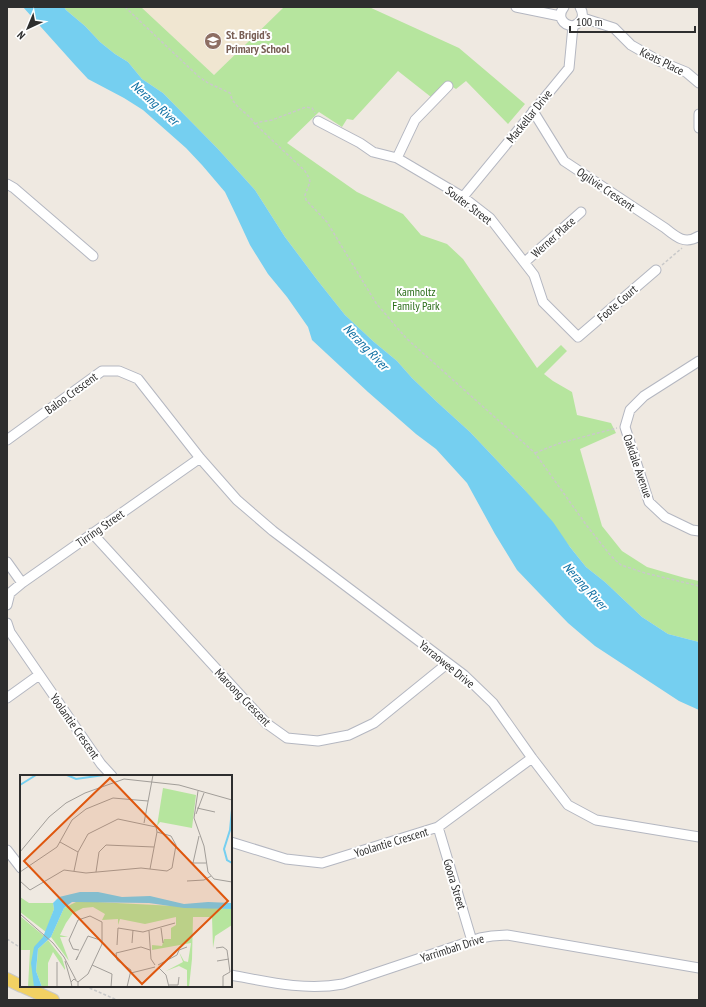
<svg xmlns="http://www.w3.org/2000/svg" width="706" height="1007" font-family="'PT Sans Narrow',sans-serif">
<rect width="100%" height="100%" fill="#efe9e1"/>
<path fill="#f0e6d1" d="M141 7H284L214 75Z"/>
<path fill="#b6e59e" d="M64 7H141L214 75 284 7H369L459 48 525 104 508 124 466 81 456 89 446 83 431 97 398 71 353 120 347 119 342 127 319 112 287 143 357 192 403 214 421 235 447 244 463 259 537 368 561 345 567 351 544 374 553 381 572 392 577 415 611 423 616 433 580 449 602 526 622 551 647 567 685 578 699 581V642L668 634 642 617 605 582 586 567 523 488 470 432 437 402 412 378 397 361 374 342 345 315 318 281 285 237 255 190 218 149 163 93 142 79 128 62 115 54 100 42 85 26 66 10Z"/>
<path fill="#75cff0" d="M23 7H64L66 10 85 26 100 42 115 54 128 62 142 79 163 93 218 149 255 190 285 237 318 281 345 315 374 342 397 361 412 378 437 402 470 432 523 488 553 522 570 547 586 567 605 582 642 617 668 634 699 642V710L679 701 595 646 568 623 539 593 517 570 495 534 467 483 436 449 416 434 368 392 312 340 308 327 287 297 268 274 250 245 237 217 225 192 202 165 186 148 143 110 124 98 88 79 75 65Z"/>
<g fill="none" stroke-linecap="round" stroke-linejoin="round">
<g stroke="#b4b7c1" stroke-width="11">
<path id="minor" d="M516 7 560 16
M564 7C557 16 562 25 573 26 582 22 585 16 580 7
M583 18 614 28 631 45 659 61 686 72 699 83
M533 111 564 161 665 228C676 237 685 245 699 236
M699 114V128
M318 121 360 143 373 152 397 158 463 197 490 218 534 275 543 302 578 337 656 270
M397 158 415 120 448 86
M7 184 14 188 93 256
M463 197 569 68 573 26
M525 262 581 212
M699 361 644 396 630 410 625 427 649 502 665 517 692 530 699 531
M7 440 102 371H119L138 379 200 458 237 500 273 531 464 675 493 703 532 758 568 805 596 820 699 837
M92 533 266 723 287 738 318 741 349 735 374 723 448 663
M7 562 22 583
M7 605 10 593 22 583 200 458
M7 623 10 632 101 764 112 776
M7 698 39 675
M438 827 472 941
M231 842 286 859 322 863 438 827 532 758
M7 850 21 868
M231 975C268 982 306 991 343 984L480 938 492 936 507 935 699 968"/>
</g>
<g stroke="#c9c9c9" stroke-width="14">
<path id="major" d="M7 979 21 986
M22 986 53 1000"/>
</g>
<path stroke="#c9c9c9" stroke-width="1.5" stroke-dasharray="3 2" stroke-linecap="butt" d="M125 7 198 76 208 83 230 93C231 96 232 100 234 102 240 111 249 114 255 124L305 171 309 178 310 182 305 195 306 200 327 222 376 303 406 338 535 453 587 526 611 556 621 565 645 573 699 586
M255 124 259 122 272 120 306 107 312 108 315 113
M662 265 682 248
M535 453 560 443 617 428
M7 939 21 948
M85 986 117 1000"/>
<use href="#minor" stroke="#fff" stroke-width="9"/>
<use href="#major" stroke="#f2d163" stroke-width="12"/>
</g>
<defs>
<g id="school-disc" transform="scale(0.9)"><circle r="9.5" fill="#8d6e63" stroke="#fff"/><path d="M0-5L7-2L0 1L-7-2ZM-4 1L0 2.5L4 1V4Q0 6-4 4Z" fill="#fff"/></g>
</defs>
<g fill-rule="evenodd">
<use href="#school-disc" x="213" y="41"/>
</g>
<g text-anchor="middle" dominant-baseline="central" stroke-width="4" stroke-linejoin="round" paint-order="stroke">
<g font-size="12" font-weight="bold" fill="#785e54" stroke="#fff" text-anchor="start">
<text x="226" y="34">St. Brigid's<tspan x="226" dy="14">Primary School</tspan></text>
</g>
<g font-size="12" fill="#2e2e2e" stroke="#fff">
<text transform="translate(662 61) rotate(26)">Keats Place</text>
<text transform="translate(529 116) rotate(-51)">Mackellar Drive</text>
<text transform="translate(606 189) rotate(34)">Ogilvie Crescent</text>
<text transform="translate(469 205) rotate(37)">Souter Street</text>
<text transform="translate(553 237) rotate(-42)">Werner Place</text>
<text transform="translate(617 303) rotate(-41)">Foote Court</text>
<text transform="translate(71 393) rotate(-36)">Baloo Crescent</text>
<text transform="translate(638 466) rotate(71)">Oakdale Avenue</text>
<text transform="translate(100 528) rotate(-35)">Tirring Street</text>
<text transform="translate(447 664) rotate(39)">Yarraowee Drive</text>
<text transform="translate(243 697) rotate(46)">Maroong Crescent</text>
<text transform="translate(75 726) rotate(55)">Yoolantie Crescent</text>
<text transform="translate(391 842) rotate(-17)">Yoolantie Crescent</text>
<text transform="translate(455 884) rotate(73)">Goora Street</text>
<text transform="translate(452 948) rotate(-18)">Yarrimbah Drive</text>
</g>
<g font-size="12" fill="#2c6e1b" stroke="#fff">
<text x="416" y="291">Kamholtz<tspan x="416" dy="14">Family Park</tspan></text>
</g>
<g font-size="13" font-style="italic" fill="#0d6fa3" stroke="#fff">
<text transform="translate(155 103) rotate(42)">Nerang River</text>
<text transform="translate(366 347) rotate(46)">Nerang River</text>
<text transform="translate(585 586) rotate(48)">Nerang River</text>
</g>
</g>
<g transform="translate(20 775)">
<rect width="212" height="212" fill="#efe9e1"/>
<path d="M143 13 176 20 172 53 140 47 137 51ZM0 122 9 128H33L34 134 26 157 0 137ZM58 126 212 134V150L195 161 193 173 192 142H173L172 184 169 212H167V195L159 191 146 196 163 187 159 177 164 186 168 187 171 168 132 175V170L142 171 144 164H151V153L156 150V142L125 149 100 144 98 150V144L82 145 85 139 73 132 63 133 53 138 46 148 40 160 48 162H40L49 186 31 162 44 133ZM0 141 24 161 14 175V212H8L10 175H0ZM28 165 42 183 45 193V195L33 177 28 188V212H22L16 196 17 187 18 174Z" fill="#b6e59e"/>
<path d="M60 117H78L102 122 130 121 164 129 188 127 212 128V134L164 133 129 128 52 127 44 133 31 162 18 174 16 196 22 212H14L11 188 14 172 23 162 34 134 33 128 39 122Z" fill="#75cff0"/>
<path fill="none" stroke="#75cff0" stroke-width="2" d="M47 0 56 4 84 0M0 10 16 0M212 34 210 55 204 74 207 85 212 88"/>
<path fill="none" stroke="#a29e99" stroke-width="1" d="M178 16 174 43 184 71 188 97 194 104 212 107M177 33 195 37M176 39 184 18M124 48 133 0M40 67 58 77M0 77 29 42 46 28 65 18 104 4 159 10 212 25M172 88H186M173 88 179 61M54 96 58 77 68 59 98 44 136 52 137 57 130 94M0 97 37 72 52 45 66 34 93 23 128 26M76 97 79 77 86 70 134 72M0 106 10 115 44 95 66 98 121 93 147 96 152 93 156 70 151 61 137 57M167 106 184 105 191 101M0 139 33 168 44 182 56 205M141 153 143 168M129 156 131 184 135 190M112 168 113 155M97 170 98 153 123 157 155 148M196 173 203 172 207 175 210 197 203 201V212M58 181 56 185 68 161 80 165M45 186 51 207M197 186 209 184M72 190 92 199 91 212M138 190 157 180 159 175 167 172M138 192 146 200 149 212M111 198 135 192M58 207 68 199 82 169V147L70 141 58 145 49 165 53 174 59 175M149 210H158L159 202M37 212V187M52 212 51 207 54 204 58 207V212M107 212 111 195 97 185 96 178 121 172 130 175"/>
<path fill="#df570e" fill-opacity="0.15" stroke="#df570e" stroke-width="2" d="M90 3 208 126 122 209 4 86Z"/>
<rect width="212" height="212" fill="none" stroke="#2e2e2e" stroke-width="2"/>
</g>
<rect width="706" height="1007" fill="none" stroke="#2e2e2e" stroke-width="16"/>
<g transform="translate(28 28) rotate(224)" stroke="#ffffff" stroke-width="3" paint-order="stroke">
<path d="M0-3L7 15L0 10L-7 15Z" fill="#2e2e2e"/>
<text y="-6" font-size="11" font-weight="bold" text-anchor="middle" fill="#2e2e2e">N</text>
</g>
<path d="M570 26v6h125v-6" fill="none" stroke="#2e2e2e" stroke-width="2"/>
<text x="576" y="26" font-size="12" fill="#2e2e2e" stroke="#ffffff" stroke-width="3" paint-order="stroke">100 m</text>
</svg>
